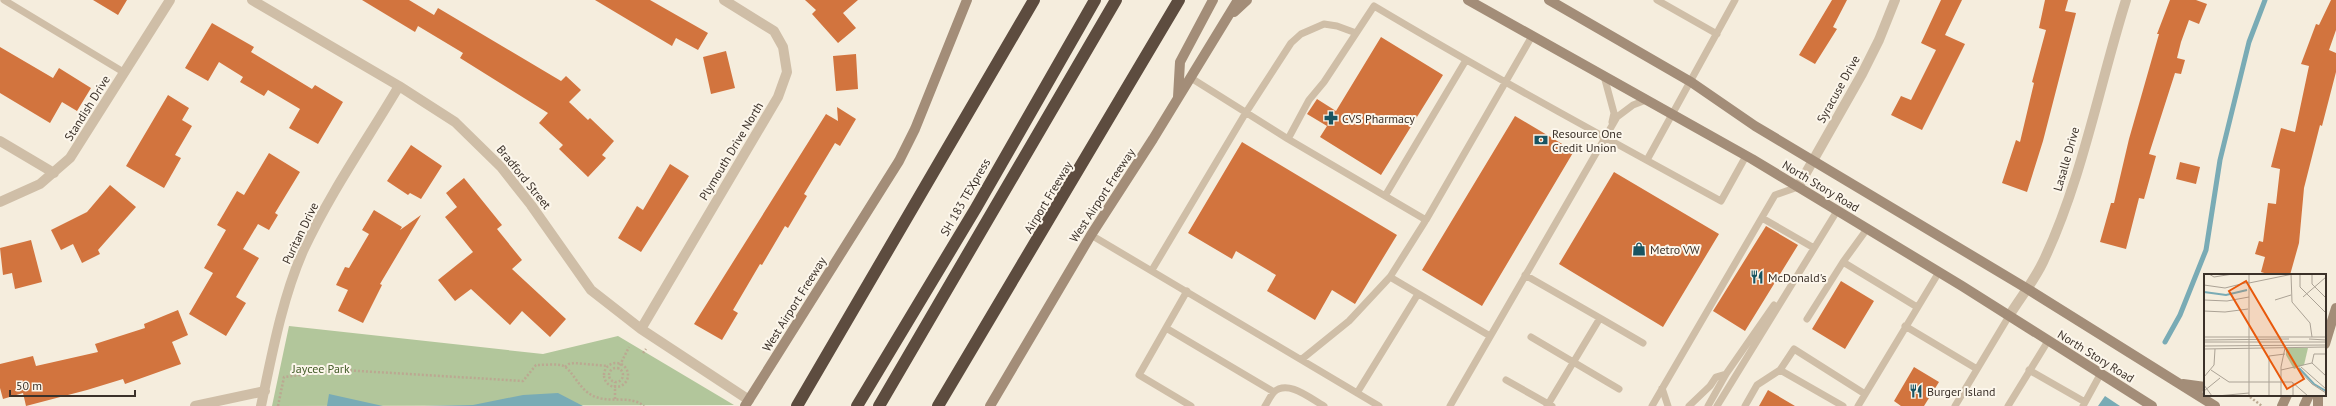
<svg xmlns="http://www.w3.org/2000/svg" width="2336" height="406" font-family="'PT Sans',sans-serif">
<rect width="100%" height="100%" fill="#f5eddd"/>
<path fill="#b2c69b" d="M289 326 543 354 618 336 734 405 272 406Z"/>
<path fill="#79abb5" d="M558 393 583 406H424L473 405 523 395Z
M329 394 383 406H327Z
M2105 396 2120 406H2098Z"/>
<g fill="none" stroke-linecap="round" stroke-linejoin="round">
<path stroke="#79abb5" stroke-width="5" d="M2165 342 2180 315 2206 250 2220 160 2249 42 2265 0"/>
</g>
<path fill="#d2743e" d="M93 0H127L118 15Z
M362 0H409L434 15 438 8 561 81 566 76 581 90 569 102 588 120 590 118 614 141 602 155 606 158 588 177 559 149 563 145 539 123 548 113 460 58 463 53 418 26 415 32Z
M595 0H650L708 33 698 50 676 38 672 46Z
M805 0H858L843 13 856 28 838 43 812 14 816 10Z
M1832 0H1847L1833 27 1837 29 1815 64 1799 55Z
M1941 0H1962L1945 35 1965 44 1922 130 1891 115 1901 96 1911 100 1936 50 1921 43Z
M2045 0H2068L2065 11 2076 13 2043 141 2027 192 2002 183 2016 140 2020 142 2034 83 2032 82 2046 30 2039 28Z
M2170 0H2196L2207 4 2199 24 2189 20 2181 42 2177 58 2185 60 2181 74 2175 73 2149 154 2156 156 2144 199 2139 198 2126 249 2100 242 2111 203H2114L2129 139 2159 34H2157Z
M2331 0H2336V30L2329 50 2336 53V72L2322 126 2320 125 2304 188 2299 243 2290 275H2271L2261 272 2265 257 2255 254 2259 241 2263 242 2268 203 2276 204 2280 169 2271 167 2281 128 2295 132 2309 66 2301 64 2316 24 2319 25Z
M212 23 254 47 251 52 312 89 315 85 343 102 318 144 289 128 300 109 268 90 264 96 240 82 243 77 219 62 208 81 185 68Z
M1381 37 1443 75 1381 175 1320 137 1327 126 1307 114 1317 99 1336 111Z
M0 47 53 78 59 68 91 88 77 111 62 102 50 123 0 93Z
M726 51 735 88 711 94 703 57Z
M856 54 858 89 836 91 833 56Z
M168 95 189 108 182 120 192 126 175 155 181 158 164 188 126 166Z
M837 107 856 119 840 146 835 143 804 194 807 196 788 228 785 226 762 265 760 264 733 310 738 313 722 340 694 324 826 114 838 121Z
M1515 116 1574 151 1482 306 1422 270Z
M1242 142 1397 235 1355 304 1332 290 1315 320 1267 291 1276 275 1236 251 1232 259 1188 233Z
M411 145 442 166 421 199 410 193 408 195 387 181Z
M269 153 300 172 275 213 278 215 269 230 258 224 243 249 259 258 236 297 246 303 226 336 189 314 213 273 204 268 226 230 217 225 237 191 244 195Z
M2180 162 2200 167 2196 184 2176 179Z
M670 164 689 176 641 252 618 238 637 206 643 210Z
M1614 172 1719 234 1663 327 1559 264Z
M464 178 502 225 497 229 522 260 512 269 566 319 550 337 522 311 510 325 471 289 455 301 438 280 473 252 445 217 457 207 446 193Z
M110 185 136 207 98 250 100 254 82 263 73 244 61 250 51 230 87 212Z
M374 210 402 227 400 230 421 215 380 284 382 285 363 323 338 311 348 290 336 285 345 267 349 268 369 234 362 230Z
M1766 226 1798 245 1745 331 1713 311Z
M31 240 42 282 15 289 12 273 3 275 0 248Z
M1841 281 1874 301 1845 349 1812 329Z
M178 310 188 335 172 342 181 364 125 384 123 379 87 390 26 406 23 393 3 399 0 388V364L33 356 36 366 98 352 95 344 145 328 144 324Z
M1914 367 1939 382 1924 406H1901L1894 401Z
M1768 390 1795 406H1759Z"/>
<g fill="none" stroke-linecap="round" stroke-linejoin="round">
<path stroke="#bba891" stroke-width="2.5" stroke-dasharray="2 2" stroke-linecap="butt" d="M643 353 646 349
M604 375a12 12 0 1 1 24 0a12 12 0 1 1-24 0Z
M565 367 569 364 574 363 608 366
M609 375a7 7 0 1 1 14 0a7 7 0 1 1-14 0Z
M618 369 629 347
M2250 397 2262 406
M615 399V382
M278 406 284 377 343 370 523 381 536 365C544 365 553 364 561 365 573 368 578 391 596 397 611 403 631 395 644 406"/>
<path stroke="#cfbea7" stroke-width="7" d="M4 0 125 73
M1657 0 1717 34
M1532 36 1426 220 1288 139 1309 100 1324 82 1374 6C1488 74 1604 137 1721 201L1746 156
M1604 76 1614 113 1612 122
M1191 78 1288 139
M1647 160 1735 0
M1385 196 1466 60
M1762 218 1814 248
M1091 235 1379 406
M1843 262 1917 307
M1152 270 1245 114 1291 43 1301 34 1324 24 1337 26 1356 33
M1525 275 1600 318 1547 406
M1390 277 1490 336
M1187 291 1139 375 1191 406
M1600 318 1643 343
M1807 319 1843 262 1867 229
M1905 326 1977 369
M1166 328 1274 392
M1531 337 1619 389
M1302 359 1349 321 1390 277 1426 220
M1780 370 1794 349 1865 394
M2029 370 2085 402
M1506 380 1552 406
M1662 388 1668 406
M1357 393 1418 294
M1265 406C1268 402 1270 396 1274 392 1288 379 1311 399 1324 406
M1450 406 1617 117 1633 105 1646 100
M1652 406 1775 195 1798 187
M1689 406 1710 386 1716 377 1726 374
M1708 406 1726 374 1774 305
M1717 406 1837 211
M1745 406 1757 385 1780 370 1843 406
M1858 406 1939 272
M1955 406 2009 316
M2008 406 2048 341
M2083 406 2101 373"/>
<path stroke="#cfbea7" stroke-width="10" d="M252 0 399 86 455 122 501 167 531 205 591 290 641 329 749 400
M0 141 54 173
M1798 187 1862 74 1879 40 1895 0
M0 202 40 184 70 158 170 0
M2009 316C2020 298 2034 281 2043 262 2082 180 2099 86 2126 0
M641 329 778 97 787 72 783 47 774 31 724 0
M195 406 265 391
M261 406C272 354 282 299 303 251 330 193 367 140 399 86"/>
<path stroke="#a38d78" stroke-width="10" d="M1468 0 1752 159 1962 286 2152 406
M1549 0 1691 82 1755 126 2026 288 2215 406
M1234 12 1247 0
M1178 97 1180 62 1213 0
M2325 344 2336 308
M2183 384 2205 387
M745 406 899 161 915 129 967 0
M990 406 1091 235 1153 139 1238 0
M2282 406 2287 395
M2304 406 2309 395
M2318 406V395"/>
<path stroke="#5d4c3f" stroke-width="12" d="M797 406 1034 0
M857 406 976 208 1095 0
M879 406 1116 0
M938 406 1179 0"/>
</g>
<defs>
<g id="pharmacy-bare" transform="scale(1.08)"><path d="M-2-6h4v4h4v4h-4v4h-4v-4h-4v-4h4Z" fill="#195461" stroke="#fcf6eb" stroke-width="2.5" paint-order="stroke"/></g>
<g id="bank-bare" transform="scale(1.08)"><path d="M-6-4H6V4H-6ZM0-2.3a2.3 2.3 0 1 0 0 4.6a2.3 2.3 0 1 0 0-4.6Z" fill="#195461" stroke="#fcf6eb" stroke-width="2.5" paint-order="stroke"/></g>
<g id="shop-bare" transform="scale(1.08)"><path d="M-5-2.5h2.3a2.7 3.5 0 0 1 5.4 0H5L5.5 6h-11ZM-1.5-2.5h3a1.5 2.3 0 0 0-3 0Z" fill="#195461" stroke="#fcf6eb" stroke-width="2.5" paint-order="stroke"/></g>
<g id="restaurant-bare" transform="scale(1.08)"><path d="M-5-6h1v4h1v-4h1v4h1v-4h1v5L-1.5 .5V6h-2V.5L-5-1ZM5-6V6H3V1.5H1.5Q1.5-4 5-6Z" fill="#195461" stroke="#fcf6eb" stroke-width="2.5" paint-order="stroke"/></g>
</defs>
<g fill-rule="evenodd">
<use href="#pharmacy-bare" x="1331" y="118"/>
<use href="#bank-bare" x="1541" y="140"/>
<use href="#shop-bare" x="1639" y="249"/>
<use href="#restaurant-bare" x="1757" y="277"/>
<use href="#restaurant-bare" x="1916" y="391"/>
</g>
<g text-anchor="middle" dominant-baseline="central" stroke-width="4" stroke-linejoin="round" paint-order="stroke">
<g font-size="12" fill="#3b3129" stroke="#fcf6eb">
<text transform="translate(1838 89) rotate(-61)">Syracuse Drive</text>
<text transform="translate(87 108) rotate(-58)">Standish Drive</text>
<text transform="translate(731 151) rotate(-59)">Plymouth Drive North</text>
<text transform="translate(2066 159) rotate(-74)">Lasalle Drive</text>
<text transform="translate(524 177) rotate(51)">Bradford Street</text>
<text transform="translate(1821 186) rotate(31)">North Story Road</text>
<text transform="translate(1102 195) rotate(-57)">West Airport Freeway</text>
<text transform="translate(965 197) rotate(-60)">SH 183 TEXpress</text>
<text transform="translate(1048 197) rotate(-59)">Airport Freeway</text>
<text transform="translate(300 233) rotate(-64)">Puritan Drive</text>
<text transform="translate(794 304) rotate(-58)">West Airport Freeway</text>
<text transform="translate(2096 356) rotate(32)">North Story Road</text>
</g>
<g font-size="12" fill="#3b3129" stroke="#fcf6eb" text-anchor="start">
<text x="1342" y="118">CVS Pharmacy</text>
<text x="1552" y="133">Resource One<tspan x="1552" dy="14">Credit Union</tspan></text>
<text x="1650" y="249">Metro VW</text>
<text x="1768" y="277">McDonald's</text>
<text x="1927" y="391">Burger Island</text>
</g>
<g font-size="12" fill="#435c29" stroke="#fcf6eb">
<text x="321" y="368">Jaycee Park</text>
</g>
</g>
<g transform="translate(2204 274)">
<rect width="122" height="122" fill="#f5eddd"/>
<path d="M82 74H104L100 91 90 95 82 81Z" fill="#b2c69b"/>
<path fill="none" stroke="#79abb5" stroke-width="2" d="M0 18 22 21 43 16M95 94 110 110 122 117"/>
<path fill="none" stroke="#aba295" stroke-width="1" d="M5 0 10 3 29 0M45 0V122M87 0 88 28 106 49 108 63M96 0V13L122 39M108 0V10L122 24M45 9 89 0M0 11 21 14 45 8M99 23 122 3M0 26 23 27 45 23M71 26 87 21M0 37 21 38 44 35M0 63H122M105 65 122 66M0 66 85 65M0 68H122M0 72 122 71M0 75 122 73M108 89 110 80H122M108 89 122 102M97 93 122 115M93 94 108 110 122 119M7 96 25 108H88L104 122M77 96 108 89M0 103 10 91 11 75M89 109V122M0 111 8 122M0 117 16 104M13 122 45 119M65 122V82L81 80M77 122V93L81 74"/>
<path fill="#e8590c" fill-opacity="0.15" stroke="#e8590c" stroke-width="2" d="M42 7 100 105 83 115 25 17Z"/>
<rect width="122" height="122" fill="none" stroke="#3b3129" stroke-width="2"/>
</g>
<path d="M10 390v6h125v-6" fill="none" stroke="#3b3129" stroke-width="2"/>
<text x="16" y="390" font-size="12" fill="#3b3129" stroke="#fcf6eb" stroke-width="3" paint-order="stroke">50 m</text>
</svg>
